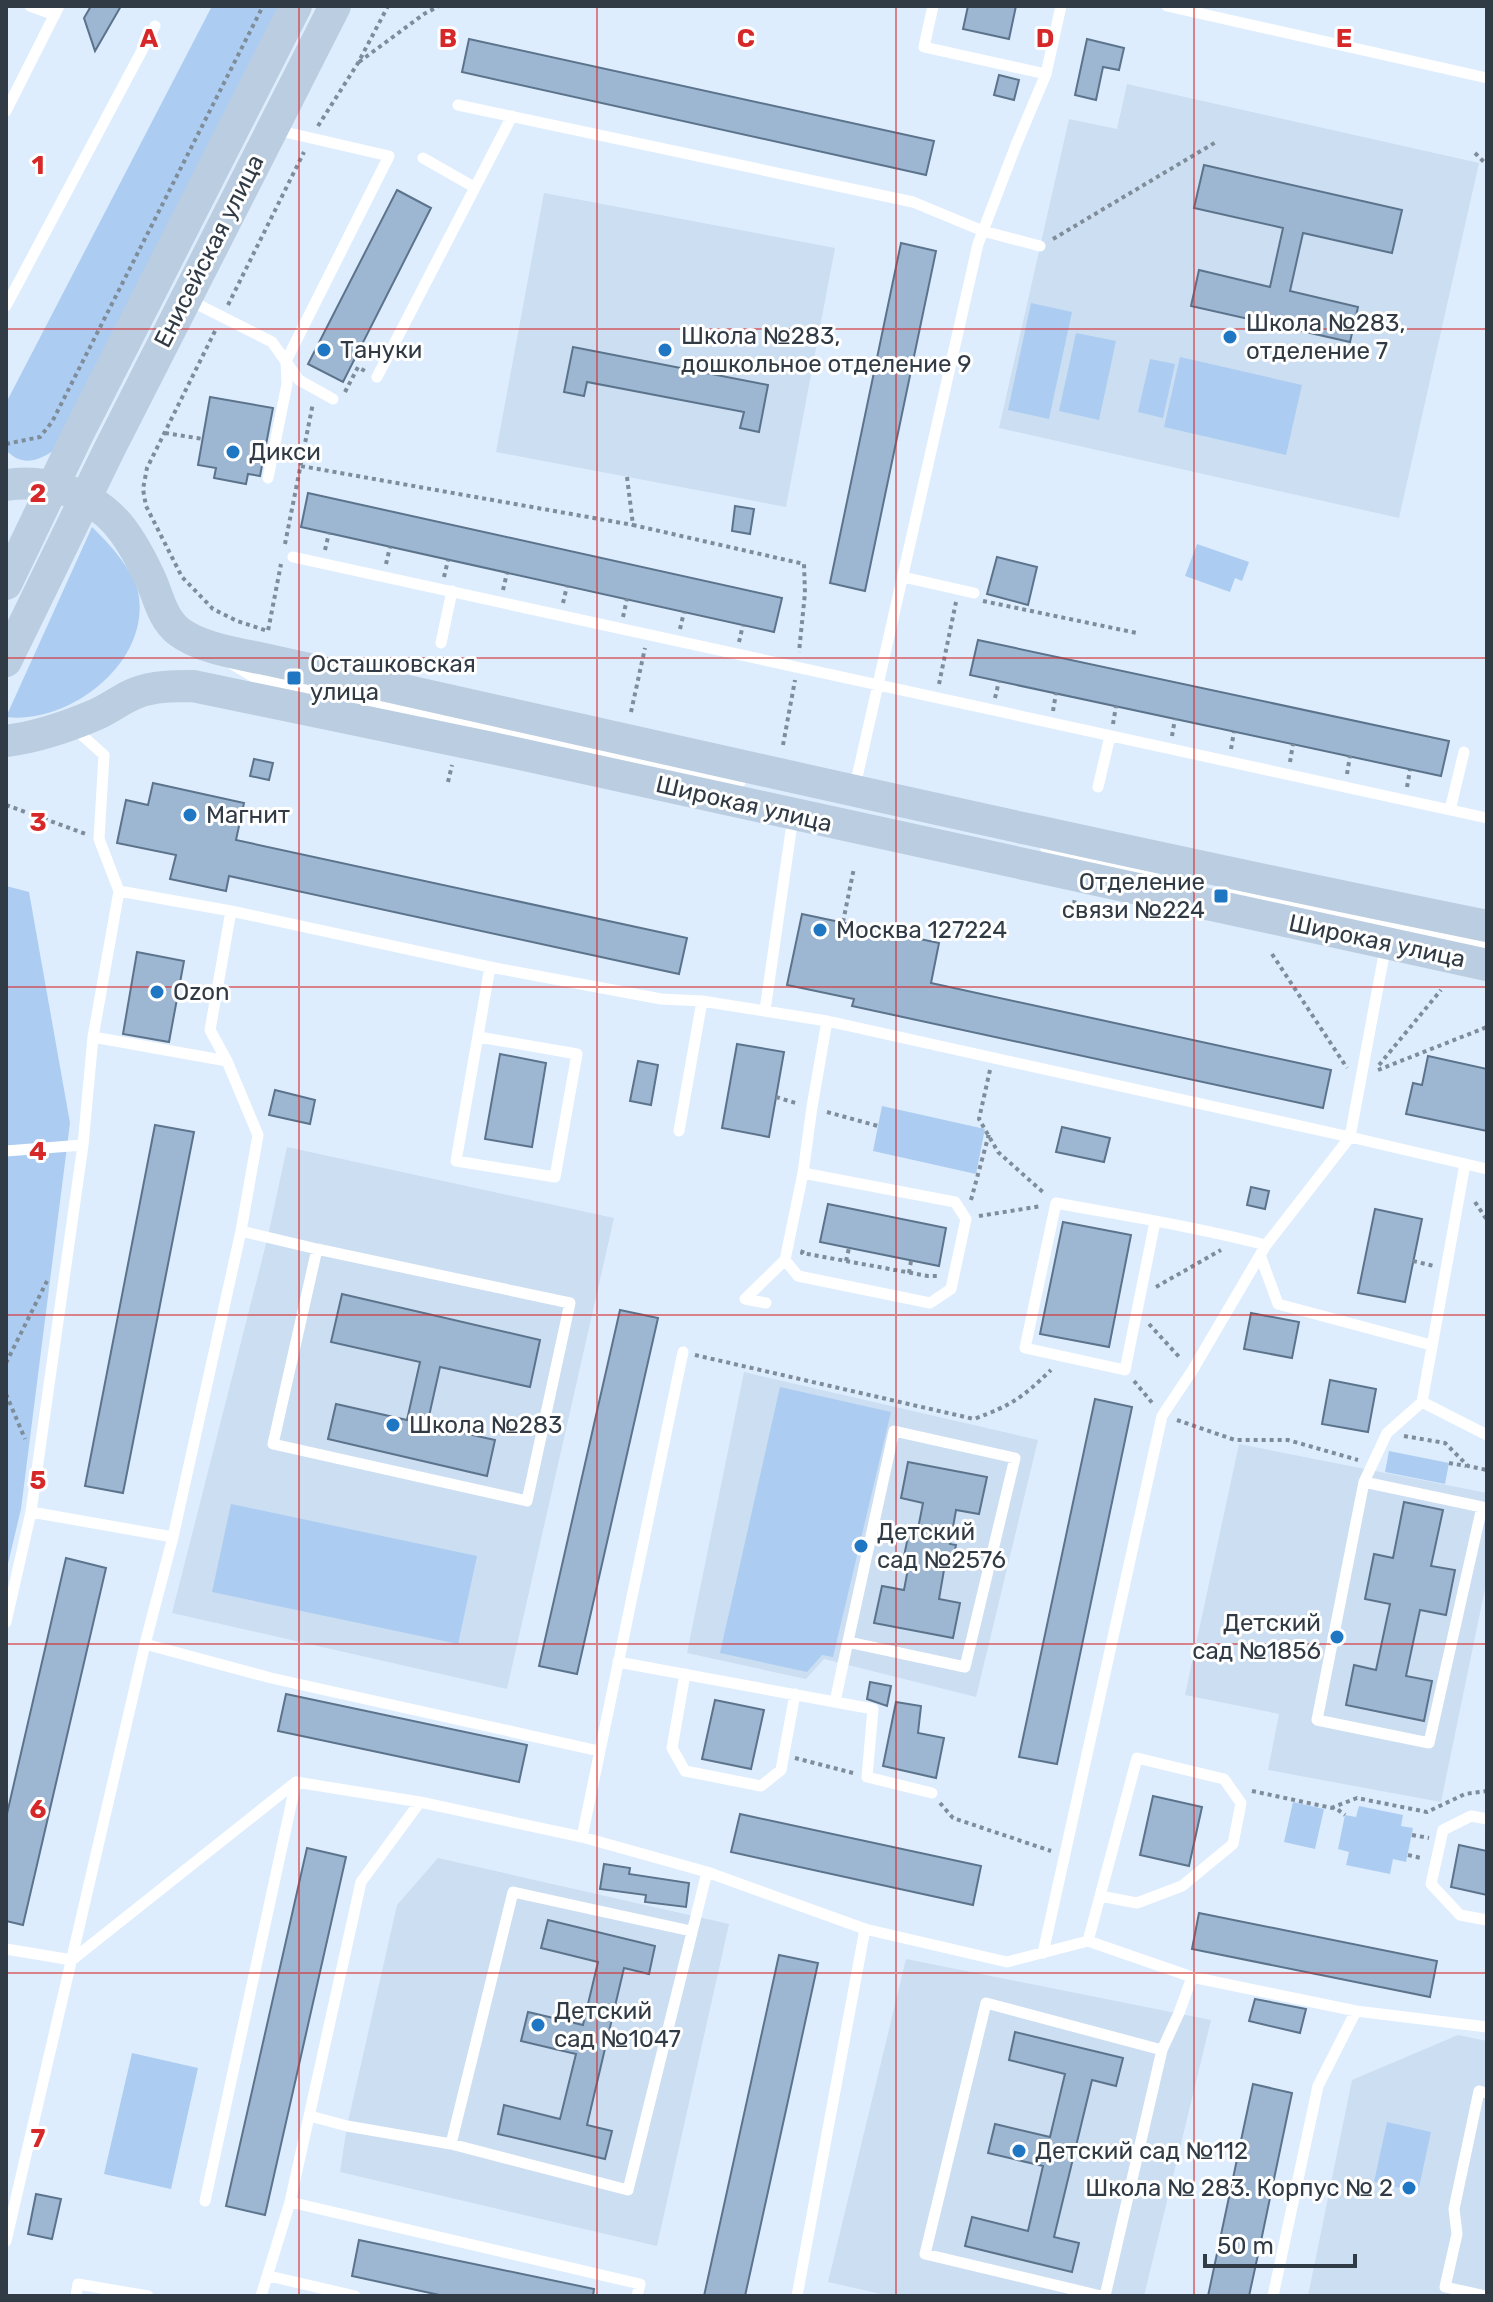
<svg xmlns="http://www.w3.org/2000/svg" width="1493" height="2302" font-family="Rubik,sans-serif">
<rect width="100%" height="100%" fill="#ddedfe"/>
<path fill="#ccdef2" d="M1127 84 1479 163 1399 518 999 428 1069 119 1117 129Z
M544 193 835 248 786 507 496 452Z
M287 1147 614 1218 507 1689 172 1613 268 1236Z
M744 1372 1038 1440 976 1697 824 1659 806 1679 687 1653Z
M1239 1444 1487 1493V1579L1441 1802 1268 1770 1279 1714 1185 1695Z
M438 1858 729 1924 657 2246 340 2172 347 2126 397 1905Z
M906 1959 1211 2020 1144 2296H890L828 2282Z
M1458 2035 1487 2041V2296H1308L1352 2080Z"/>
<path fill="#accdf1" d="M212 6H280L53 451C36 462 21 466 6 450V403Z
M1031 303 1072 312 1049 419 1008 410Z
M1076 333 1116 341 1099 420 1059 411Z
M1180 357 1302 385 1286 455 1164 427Z
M1150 359 1175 364 1163 418 1138 412Z
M92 527C109 543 137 574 139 597 148 665 68 725 6 717Z
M1197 544 1249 562 1242 581 1235 578 1230 592 1185 576Z
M6 886 29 892 70 1123 21 1509 6 1572Z
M882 1106 985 1129 976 1174 873 1151Z
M780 1387 891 1412 833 1657 822 1655 807 1672 720 1653Z
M1389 1451 1449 1463 1445 1484 1385 1472Z
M231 1504 477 1556 458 1644 212 1592Z
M1293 1802 1324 1809 1315 1849 1284 1842Z
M1359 1806 1403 1815 1401 1826 1413 1828 1406 1862 1393 1859 1390 1874 1346 1865 1349 1852 1338 1849 1345 1815 1356 1817Z
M132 2053 198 2068 171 2189 104 2174Z
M1387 2122 1431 2132 1418 2192 1374 2182Z"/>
<path fill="#9db7d2" stroke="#5c738c" stroke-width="2" d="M91 6H121L95 51 84 18Z
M968 6H1016L1009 39 963 29Z
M469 39 934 141 926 175 462 72Z
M1087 39 1124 48 1119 70 1103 67 1096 100 1075 95Z
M999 75 1019 80 1014 100 994 95Z
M1204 165 1402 210 1392 253 1303 233 1290 291 1358 307 1350 342 1191 306 1199 270 1270 287 1283 228 1194 208Z
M397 190 431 208 343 382 308 364Z
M901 243 936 251 865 591 830 583Z
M573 347 768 385 759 432 740 428 744 412 587 382 584 396 564 392Z
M210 397 273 408 260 476 248 474 246 484 214 478 216 468 198 465Z
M308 493 782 598 774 632 301 527Z
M735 506 754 509 750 534 732 531Z
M997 557 1037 567 1028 605 987 594Z
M978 640 1449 741 1441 776 970 675Z
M254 759 273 763 269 780 250 776Z
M153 783 244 803 236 840 687 938 679 974 229 876 226 891 170 879 176 855 117 843 126 800 148 805Z
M802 914 939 943 931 983 1331 1070 1323 1108 852 1006 854 999 787 985Z
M137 952 184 961 169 1042 123 1034Z
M737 1044 784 1052 769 1137 722 1128Z
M500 1054 546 1063 532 1147 485 1139Z
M1428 1056 1487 1069V1131L1406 1114 1413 1083 1422 1085Z
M638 1061 658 1065 651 1105 630 1101Z
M275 1090 315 1100 310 1124 269 1115Z
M155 1125 194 1132 123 1493 85 1486Z
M1062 1127 1110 1138 1104 1162 1056 1152Z
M1251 1187 1269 1191 1265 1209 1247 1205Z
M828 1204 946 1228 939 1266 820 1242Z
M1375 1209 1422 1219 1405 1302 1358 1293Z
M1063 1222 1131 1235 1109 1347 1040 1334Z
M342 1294 540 1340 530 1387 440 1367 427 1425 495 1440 487 1476 328 1439 336 1404 407 1420 420 1362 331 1342Z
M620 1310 658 1318 577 1674 539 1666Z
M1251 1313 1299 1322 1292 1358 1244 1349Z
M1330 1380 1376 1389 1368 1432 1322 1424Z
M1095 1399 1132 1407 1057 1764 1019 1757Z
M908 1462 987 1477 979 1514 956 1510 950 1544 956 1545 952 1565 945 1564 939 1599 960 1603 953 1638 874 1623 882 1586 904 1590 910 1558 904 1556 908 1537 916 1539 923 1503 901 1498Z
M1404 1502 1443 1510 1431 1566 1455 1570 1446 1615 1420 1610 1406 1676 1432 1681 1424 1721 1346 1705 1354 1665 1376 1670 1390 1604 1365 1599 1374 1554 1393 1558Z
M66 1558 106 1568 23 1925 6 1921V1818Z
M870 1682 891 1686 887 1706 867 1699Z
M286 1694 527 1745 519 1782 278 1731Z
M715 1700 764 1710 751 1769 702 1759Z
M896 1702 921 1706 918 1733 944 1738 936 1778 883 1766Z
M1153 1796 1202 1807 1189 1866 1140 1855Z
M740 1814 981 1866 973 1905 731 1852Z
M1459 1845 1487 1851V1895L1451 1887Z
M307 1848 346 1857 265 2215 226 2206Z
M604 1864 630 1868 629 1874 689 1883 686 1907 645 1902 646 1895 600 1889Z
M1199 1913 1437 1961 1430 1997 1192 1949Z
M548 1920 655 1946 649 1974 624 1968 587 2125 612 2131 605 2159 498 2134 504 2105 560 2119 576 2054 521 2041 528 2012 583 2025 598 1962 541 1948Z
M779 1955 818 1963 786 2110 745 2296H704Z
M1255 1999 1306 2009 1300 2033 1249 2021Z
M1015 2032 1123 2058 1116 2086 1092 2080 1054 2237 1079 2243 1072 2272 965 2246 972 2217 1028 2231 1043 2166 988 2153 995 2124 1050 2137 1065 2074 1009 2060Z
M1253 2084 1292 2093 1261 2241 1249 2296H1208Z
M36 2194 61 2199 52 2239 28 2234Z
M359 2240 594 2289 593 2296H444L352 2276Z"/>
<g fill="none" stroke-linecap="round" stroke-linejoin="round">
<path stroke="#7f8c99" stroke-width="4" stroke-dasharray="4 4" stroke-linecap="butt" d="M359 62 424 14 439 6
M318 126 358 63 388 6
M1475 153 1487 165
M1053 239 1216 142
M228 305 304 152
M215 331 147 468 143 489 146 506 182 577 213 609 237 621 268 631 281 564
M345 392 358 367 365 371
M165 433 203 439
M6 444 40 437 52 422 263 6
M301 466 633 525
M627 477 633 525 804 564 805 593 799 652
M285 544 313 403
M325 550 329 533
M386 564 390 547
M444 577 448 560
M503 590 507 573
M983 601 1137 633
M563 603 567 586
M623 617 627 599
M680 629 684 612
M739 642 743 625
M939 684 956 602
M995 698 999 681
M1053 711 1056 693
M631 712 645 648
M1113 724 1116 706
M1172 736 1175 719
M783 745 795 680
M1231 749 1234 732
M1290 762 1293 744
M1347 774 1350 756
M448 782 452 765
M1407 787 1410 770
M6 805 86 834
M1072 912 1075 899
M843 922 854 868
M1272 954 1347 1068
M1379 1065 1441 990
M990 1070 979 1119 998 1152 1045 1194
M1378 1070 1487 1027
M776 1097 799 1104
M827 1112 878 1126
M971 1200 989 1134
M1475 1202 1487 1220
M979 1216 1042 1206
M803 1250 802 1253 928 1276H940
M846 1261 849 1248
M1413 1261 1434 1266
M909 1273 911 1261
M1156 1287 1221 1250
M1149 1324 1181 1359
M695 1355 974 1419C1012 1405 1022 1398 1051 1370
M6 1363 47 1281
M1134 1381 1154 1405
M6 1394 25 1439
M1177 1420 1235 1440H1288L1358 1460
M1404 1436 1445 1443 1468 1466 1487 1470
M1449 1463 1466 1466
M795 1758 853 1773
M1252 1791 1337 1809 1345 1815
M940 1803 953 1818 1051 1851
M1331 1808 1357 1798 1427 1812 1465 1794 1487 1791
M1412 1835 1429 1838
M1408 1855 1421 1858"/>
<path stroke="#fff" stroke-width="11" d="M30 6 55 15
M933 6 924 47 1046 74
M1167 6 1487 78
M458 105 913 202 983 231 1040 246
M6 111 59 6
M423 158 474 187
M187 299 272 342 299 380 333 399
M6 306 155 26
M377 377 512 116
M268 478 287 384 286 361 389 156 276 130
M293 557 1487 818
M903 577 974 593
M441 643 452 591
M232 664 257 679 740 782
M74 728 104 755 99 839 119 891 93 1037
M855 786 978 244 1016 145 1046 74 1061 6
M1098 787 1110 736
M1450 810 1464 752
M1046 849 1154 873
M1226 888 1487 945
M231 911 490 967 661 999 702 1001 827 1021 1350 1137 1487 1169
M765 1010 793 817
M479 1037 577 1054 555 1177 456 1161 490 967
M679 1131 702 1001
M6 1151 83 1145
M1465 1164 1422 1402 1487 1435
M1155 1222 1125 1370 1025 1348 1056 1203C1126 1216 1197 1227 1266 1245
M241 1231 317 1249 570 1303 527 1501 273 1444 317 1249
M1260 1255 1278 1304 1431 1345
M785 1260 798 1276 930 1303 951 1289 966 1219 955 1202 803 1173
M766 1303 745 1299 785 1260 803 1173 812 1107 827 1021
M1364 1482 1482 1507 1429 1743 1317 1720Z
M1364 1482 1387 1433 1422 1402
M31 1512 173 1537
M6 1622 31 1512 83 1145 93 1037 227 1061
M145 1644 271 1678 599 1751
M618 1662 873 1709 867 1777 932 1793
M685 1674 672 1748 685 1771 761 1786 781 1770 795 1694
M835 1702 843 1664 894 1431 1015 1458 965 1667 848 1642
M1487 1819 1471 1816 1443 1830 1431 1884 1460 1915 1487 1920
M582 1837 683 1352
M1088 1941 1137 1758 1224 1779 1241 1803 1233 1844 1182 1886 1137 1903 1100 1896
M6 1949 72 1960 296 1782 420 1802 582 1837 707 1872 865 1929 1007 1962 1088 1941 1192 1977 1356 2011 1487 2027
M1043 1953 1162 1416 1192 1371 1266 1245 1350 1137 1386 944
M310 2116 347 2126 451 2144 628 2190 707 1872
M451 2144 513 1892 691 1931
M205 2201 296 1782
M290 2202 640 2284 637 2296
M6 2241 145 1644 173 1537 241 1231 258 1135 227 1061 210 1030 231 911 119 891
M269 2276 355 2296
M76 2296 78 2284 148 2296
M261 2296 290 2202 361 1882 420 1802
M797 2296 865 1929
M1101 2296 925 2254 986 2003 1162 2050
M1105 2296 1162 2050 1179 2013 1192 1977
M1273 2296 1318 2086 1356 2011
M1486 2296 1445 2287 1457 2234 1454 2209 1479 2091 1487 2093"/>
<path stroke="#bbcde0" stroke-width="32" d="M6 485C45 479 88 492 115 521 129 536 140 557 149 576 158 594 161 617 178 631 201 649 242 654 269 660 675 750 1080 844 1487 926
M6 584 77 436 296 6
M6 661 109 450 335 6
M6 741C38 737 67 727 97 714 110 708 123 698 136 693 154 686 174 686 193 686L492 748 1487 965"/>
</g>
<path fill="none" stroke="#d62828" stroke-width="2" stroke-opacity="0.55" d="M299 6V2296M597 6V2296M896 6V2296M1194 6V2296M6 329H1487M6 658H1487M6 987H1487M6 1315H1487M6 1644H1487M6 1973H1487"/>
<g fill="#1f77c4" stroke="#fff" stroke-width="3">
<circle cx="1230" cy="337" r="8"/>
<circle cx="324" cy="350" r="8"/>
<circle cx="665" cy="350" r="8"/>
<circle cx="233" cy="452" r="8"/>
<rect x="286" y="670" width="16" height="16" rx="4"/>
<circle cx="190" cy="815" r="8"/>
<rect x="1213" y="888" width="16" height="16" rx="4"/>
<circle cx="820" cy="930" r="8"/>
<circle cx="157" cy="992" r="8"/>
<circle cx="393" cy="1425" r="8"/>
<circle cx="861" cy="1546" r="8"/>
<circle cx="1337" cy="1637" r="8"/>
<circle cx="538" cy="2025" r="8"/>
<circle cx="1019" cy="2151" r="8"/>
<circle cx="1409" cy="2188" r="8"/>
</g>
<g text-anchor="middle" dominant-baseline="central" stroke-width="6" stroke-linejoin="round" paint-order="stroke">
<g font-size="24" fill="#313b46" stroke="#fff">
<text transform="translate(209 251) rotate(-63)">Енисейская улица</text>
<text transform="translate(744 804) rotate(13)">Широкая улица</text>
<text transform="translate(1377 941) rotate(12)">Широкая улица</text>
</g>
<g font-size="24" fill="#313b46" stroke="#fff" text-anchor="start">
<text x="1246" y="323">Школа №283,<tspan x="1246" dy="28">отделение 7</tspan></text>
<text x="681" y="336">Школа №283,<tspan x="681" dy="28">дошкольное отделение 9</tspan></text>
<text x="340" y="350">Тануки</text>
<text x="249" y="452">Дикси</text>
<text x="310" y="664">Осташковская<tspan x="310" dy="28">улица</tspan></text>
<text x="206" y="815">Магнит</text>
<text x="1205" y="882" text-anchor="end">Отделение<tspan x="1205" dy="28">связи №224</tspan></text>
<text x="836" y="930">Москва 127224</text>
<text x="173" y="992">Ozon</text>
<text x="409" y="1425">Школа №283</text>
<text x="877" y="1532">Детский<tspan x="877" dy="28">сад №2576</tspan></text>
<text x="1321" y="1623" text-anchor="end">Детский<tspan x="1321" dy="28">сад №1856</tspan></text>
<text x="554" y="2011">Детский<tspan x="554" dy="28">сад №1047</tspan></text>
<text x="1035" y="2151">Детский сад №112</text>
<text x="1393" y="2188" text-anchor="end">Школа № 283. Корпус № 2</text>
</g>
</g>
<g font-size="26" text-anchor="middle" font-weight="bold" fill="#d62828" stroke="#fff" stroke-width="6" stroke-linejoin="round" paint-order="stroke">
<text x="149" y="47">A</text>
<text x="448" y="47">B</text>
<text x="746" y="47">C</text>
<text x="1045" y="47">D</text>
<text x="1344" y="47">E</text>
<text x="38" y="174">1</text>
<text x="38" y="502">2</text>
<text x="38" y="831">3</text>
<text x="38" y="1160">4</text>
<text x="38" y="1489">5</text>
<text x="38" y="1818">6</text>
<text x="38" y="2147">7</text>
</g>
<rect width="1493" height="2302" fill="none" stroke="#313b46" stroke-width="16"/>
<path d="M1205 2254v12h150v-12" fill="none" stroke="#313b46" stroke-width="4"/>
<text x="1217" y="2254" font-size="24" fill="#313b46" stroke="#ffffff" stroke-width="6" paint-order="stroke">50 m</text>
</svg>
